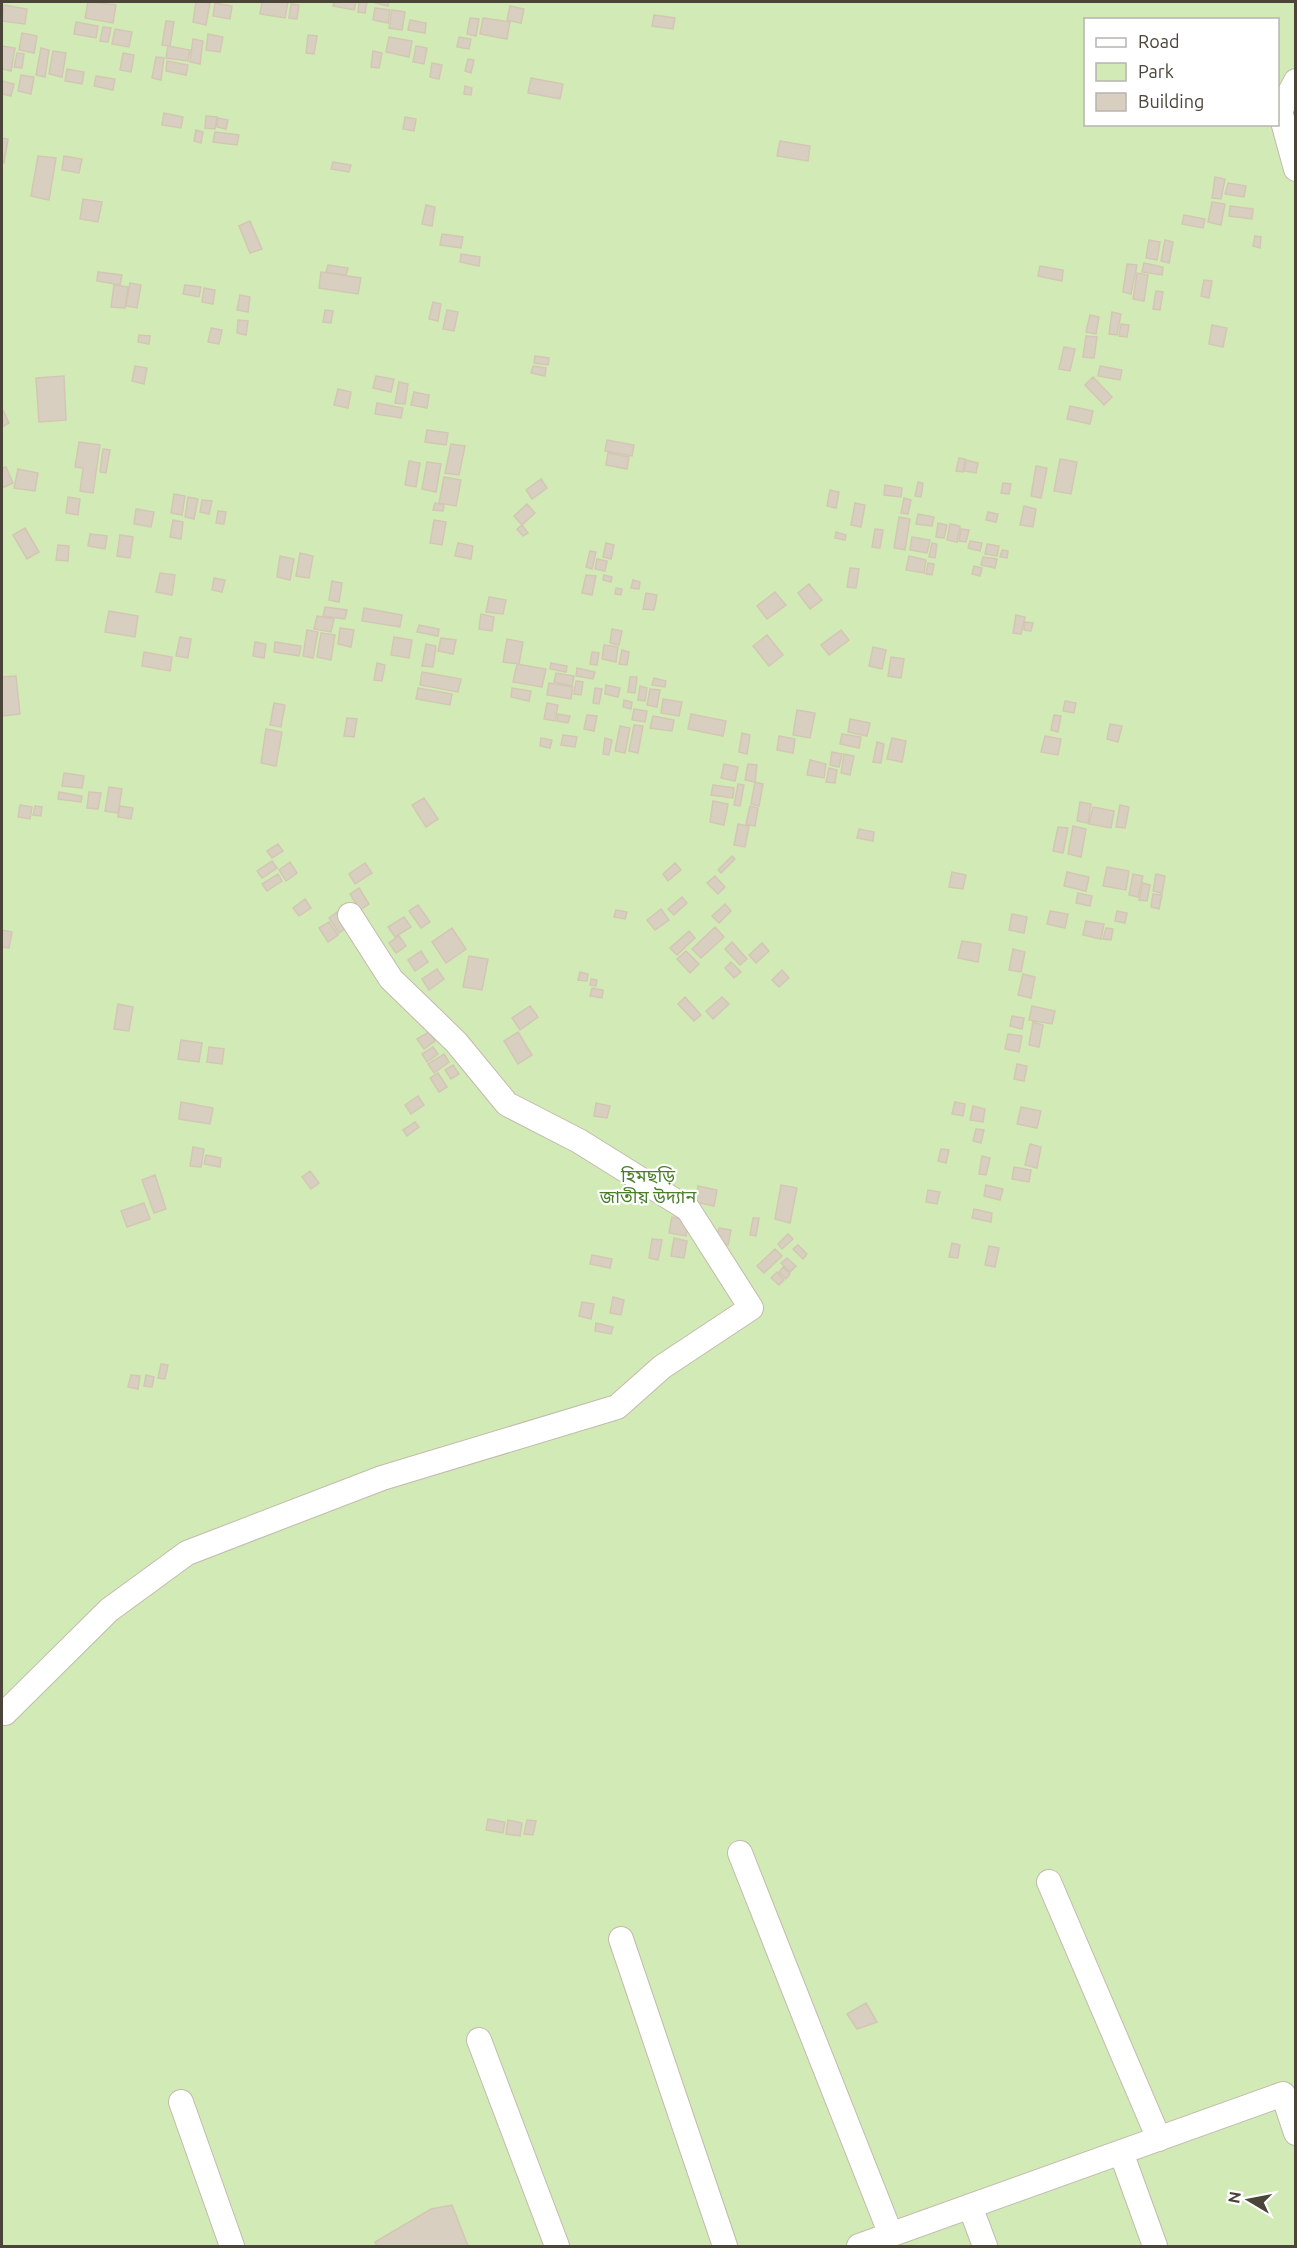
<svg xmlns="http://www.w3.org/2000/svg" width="1297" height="2248" font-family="Ubuntu,'Noto Sans Bengali',sans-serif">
<rect width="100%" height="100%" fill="#f6f3ec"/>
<path fill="#d2eab5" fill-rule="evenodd" d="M2 2H1295V2246H2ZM1086 20H1278V124H1086Z"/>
<path fill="#d8cfc1" stroke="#d3c7b4" stroke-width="1.5" d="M88 2 116 5 113 23 85 18Z
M196 2 210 3 206 25 193 22Z
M262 2H288L285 18 260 14Z
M334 2H356L354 10 333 6Z
M359 2H367L365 13 358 12Z
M372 2H389L388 6Z
M215 3 232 6 230 19 213 16Z
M291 4 299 5 297 19 289 18Z
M4 5 27 9 25 24 2 21Z
M510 6 524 9 521 23 507 20Z
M375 8 390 10 388 23 373 20Z
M392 10 405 12 402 30 389 28Z
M654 15 675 18 673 29 652 26Z
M470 18 479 19 476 36 467 34Z
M483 18 510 22 507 39 480 34Z
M410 20 426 23 425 33 408 30Z
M166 21 174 22 170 46 162 45Z
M76 22 98 26 96 38 74 34Z
M103 27 111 28 108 42 100 41Z
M115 29 132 32 129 47 112 44Z
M22 33 37 36 34 53 19 50Z
M208 34 223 37 220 52 206 50Z
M308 35 317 36 314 54 306 53Z
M389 37 412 41 409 57 386 52Z
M459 37 471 39 469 49 457 47Z
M193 39 203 41 200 64 190 62Z
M2 46 15 48 11 71 2 69Z
M168 46 190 50 188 61 166 58Z
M416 46 427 48 424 64 413 62Z
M41 48 49 50 45 77 36 75Z
M53 51 66 53 62 77 49 74Z
M373 51 382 53 379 68 371 67Z
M17 53 24 54 22 68 14 67Z
M123 53 134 55 131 72 120 70Z
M156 57 164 58 161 80 152 78Z
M468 59 474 60 471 73 465 71Z
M167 61 188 65 186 75 166 71Z
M432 63 442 65 439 79 430 77Z
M67 69 84 72 82 84 65 81Z
M21 75 34 77 31 94 18 91Z
M96 76 115 79 113 90 94 86Z
M531 78 563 84 560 99 528 93Z
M2 81 14 84 11 96 2 94Z
M465 86 472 88 471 95 464 94Z
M164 113 183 117 181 128 162 125Z
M206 116 217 117 215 129 205 128Z
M405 117 416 119 414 131 403 129Z
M218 118 228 120 226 129 217 127Z
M196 130 203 132 201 143 194 141Z
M215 132 239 135 237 145 213 142Z
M2 138 8 139 4 163H2Z
M780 141 810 146 808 161 777 156Z
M38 156 56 158 49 200 31 196Z
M64 156 82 159 79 173 62 170Z
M333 162 351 165 349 172 331 169Z
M1215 177 1225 179 1221 199 1212 198Z
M1228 183 1246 186 1244 197 1225 194Z
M83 199 102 202 98 222 80 219Z
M1212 202 1225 204 1221 225 1208 222Z
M426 205 435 207 432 226 422 224Z
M1230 206 1253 209 1252 219 1229 216Z
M1184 215 1205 219 1203 228 1182 224Z
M250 221 262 249 250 253 239 226Z
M442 234 463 237 461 248 440 245Z
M1255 236 1261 237 1260 248 1253 246Z
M1149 240 1160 242 1157 260 1146 258Z
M1165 240 1173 242 1169 263 1161 261Z
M461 254 480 257 479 266 460 262Z
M1144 263 1163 267 1162 275 1142 272Z
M1127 264 1137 265 1131 294 1123 292Z
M328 265 348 268 346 275 326 272Z
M1040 266 1063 270 1062 281 1038 276Z
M98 272 122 275 120 285 97 281Z
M321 272 361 278 358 294 319 288Z
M1137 273 1148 275 1144 301 1133 299Z
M1204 280 1212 281 1209 298 1201 296Z
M130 283 141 285 137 308 126 306Z
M114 285 128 287 125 308 111 307Z
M185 285 201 287 199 297 183 294Z
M204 288 215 290 213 304 202 302Z
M1156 291 1163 292 1160 310 1153 309Z
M240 295 250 297 248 312 237 310Z
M433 302 441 304 438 321 429 319Z
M325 310 333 311 331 323 323 322Z
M447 310 458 312 454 331 443 329Z
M1112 312 1121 314 1117 335 1109 334Z
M1090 315 1099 317 1096 334 1086 332Z
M238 320 248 321 246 335 237 333Z
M1121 324 1129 325 1127 337 1119 336Z
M1212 325 1227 328 1223 347 1209 344Z
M211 328 222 330 219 344 208 342Z
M139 335 150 336 149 344 138 342Z
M1086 336 1097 337 1094 358 1083 357Z
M1064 347 1075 349 1070 371 1059 369Z
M535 356 549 358 548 365 534 363Z
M135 366 147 368 144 384 132 381Z
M533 366 546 368 545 376 531 373Z
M1100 366 1122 370 1120 380 1098 376Z
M64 376 66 420 39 422 36 378Z
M376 376 394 379 391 392 373 388Z
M1093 377 1112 397 1104 405 1085 385Z
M399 382 408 384 405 404 395 403Z
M338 389 351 392 348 408 334 405Z
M414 392 429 395 427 408 411 405Z
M377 403 403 408 401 418 375 414Z
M1070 406 1093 411 1090 424 1067 419Z
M2 408 9 423 2 427Z
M427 430 448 433 446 445 425 442Z
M607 440 634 445 632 456 605 451Z
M79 442 100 445 93 493 80 491 83 468 75 467Z
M451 444 465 446 459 475 445 473Z
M103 449 110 450 106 473 100 472Z
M608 453 629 457 627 469 606 465Z
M959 458 965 459 963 472 956 471Z
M1060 459 1077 462 1071 494 1054 491Z
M966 460 978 463 976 473 964 471Z
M409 461 420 463 416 487 405 485Z
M427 462 441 464 436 492 422 489Z
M1036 466 1047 468 1041 498 1031 496Z
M6 467 13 483 2 488V468Z
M18 469 38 473 35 491 14 488Z
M444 477 461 480 456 506 439 503Z
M541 479 547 488 532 499 526 490Z
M918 482 923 483 921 497 915 496Z
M1003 483 1011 484 1009 494 1001 493Z
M885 485 902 488 901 497 884 495Z
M830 490 839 492 836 508 827 506Z
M174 494 185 496 182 515 171 513Z
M68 497 80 499 78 515 66 513Z
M188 497 198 499 194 519 185 517Z
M904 498 911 500 908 514 901 513Z
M202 500 212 501 209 514 200 512Z
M435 503 444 505 443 511 433 510Z
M855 503 865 505 861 527 851 525Z
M527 504 535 513 522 525 514 516Z
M1024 506 1036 509 1033 527 1020 525Z
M136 509 154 512 151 527 134 524Z
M218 511 226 512 224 524 216 523Z
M988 512 998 514 996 522 986 520Z
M918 514 934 517 932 526 916 524Z
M899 517 910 519 905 550 894 548Z
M173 520 183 522 181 539 170 537Z
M434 520 446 522 442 545 430 543Z
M938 523 947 525 944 538 936 537Z
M950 524 960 526 957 542 947 540Z
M522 525 528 533 523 536 517 529Z
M25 528 39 552 27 559 13 535Z
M875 529 883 530 880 548 872 547Z
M961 529 969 530 966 542 959 541Z
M836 532 846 535 845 540 835 538Z
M90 534 107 536 105 549 88 546Z
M120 535 133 537 130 558 117 556Z
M912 537 930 540 927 553 910 550Z
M970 541 982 543 980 551 968 548Z
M458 543 473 546 471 559 455 556Z
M606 543 614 545 611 559 603 557Z
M932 543 937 544 935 558 929 557Z
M987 544 999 546 997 556 985 554Z
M58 545 69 546 68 561 56 560Z
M1002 550 1008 551 1007 558 1000 557Z
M590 551 596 552 592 569 586 567Z
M300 553 313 556 309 578 296 576Z
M280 556 294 559 290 580 277 577Z
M909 556 926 560 924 573 906 570Z
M983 557 997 559 995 568 981 565Z
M597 559 607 561 605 571 595 569Z
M928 563 934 564 932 575 926 574Z
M974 566 982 568 980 576 972 574Z
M850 568 859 569 856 588 847 587Z
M160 573 175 575 172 595 156 592Z
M586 575 596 576 592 595 582 593Z
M604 575 612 577 611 582 603 580Z
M214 578 225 580 222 592 212 590Z
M633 580 640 582 639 589 631 588Z
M332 581 342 583 339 602 329 600Z
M809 584 822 600 810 609 798 593Z
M616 588 622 589 621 595 615 594Z
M775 592 786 605 767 619 757 606Z
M646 593 657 595 654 610 643 609Z
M489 597 506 600 503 614 486 612Z
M325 607 347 610 345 619 323 616Z
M364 608 402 615 400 627 362 621Z
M109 611 138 616 135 637 105 632Z
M481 614 494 617 492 631 479 629Z
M1016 615 1025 617 1021 634 1013 633Z
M317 616 334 619 331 632 314 629Z
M1025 622 1033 623 1031 631 1024 630Z
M419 625 439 629 438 636 417 632Z
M340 628 354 630 351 647 338 644Z
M612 629 622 631 619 645 610 643Z
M307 630 318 632 313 658 303 656Z
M841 630 849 640 829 655 821 645Z
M321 633 335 635 331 660 317 657Z
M767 635 783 655 769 666 753 646Z
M180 637 191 639 188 658 176 656Z
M394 637 412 640 409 658 391 655Z
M441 638 456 640 453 654 438 651Z
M507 639 523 642 519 664 503 662Z
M255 642 266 644 264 658 253 656Z
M275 642 301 646 299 656 274 652Z
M426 644 436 646 433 667 422 666Z
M604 645 618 647 616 662 602 659Z
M873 647 886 650 882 669 869 666Z
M622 650 629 652 627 665 619 664Z
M144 652 172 657 170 671 142 666Z
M592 652 599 653 597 665 590 664Z
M891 657 904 659 901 678 888 676Z
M377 663 385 665 382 681 374 680Z
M551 663 567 666 566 672 550 669Z
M517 664 546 669 542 687 513 682Z
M577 668 595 672 593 679 576 676Z
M422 672 461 679 458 692 420 685Z
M556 673 574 676 572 686 554 682Z
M16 676 20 714 2 716V677Z
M630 677H637L635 693 628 692Z
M654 678 666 681 665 687 652 685Z
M576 681 583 682 581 695 574 694Z
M549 683 573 687 571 699 547 695Z
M606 685 620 688 618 697 605 694Z
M640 686 647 688 645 701 638 700Z
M418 688 452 694 450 705 416 699Z
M512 688 531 691 529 701 511 697Z
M595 688 602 689 599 704 593 703Z
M650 689 660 690 657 707 647 705Z
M663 699 682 702 679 716 661 713Z
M624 700 632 702 631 709 623 707Z
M1065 701 1076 703 1074 713 1063 711Z
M274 703 285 705 281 727 270 725Z
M547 703 558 705 555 721 544 719Z
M634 709 647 711 645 722 632 720Z
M797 710 815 713 810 738 793 735Z
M558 714 570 716 568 723 557 721Z
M691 714 726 721 723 736 688 729Z
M587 715 597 716 594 731 584 729Z
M1054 715 1061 716 1058 732 1051 730Z
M653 716 674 720 672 731 650 728Z
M347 718 357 719 354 737 344 736Z
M850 719 870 723 867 736 848 732Z
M1110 724 1122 726 1118 742 1107 739Z
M634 725 643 726 638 753 629 751Z
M620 726 630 728 625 753 615 751Z
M266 729 282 732 276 766 261 763Z
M742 733 750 735 747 754 739 752Z
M842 734 861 737 859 748 840 744Z
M563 735 577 737 575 747 561 745Z
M779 736 795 739 793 753 777 750Z
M1045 736 1061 739 1058 755 1041 752Z
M541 738 552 740 550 748 540 746Z
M605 738 612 740 609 755 603 754Z
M892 738 906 741 902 762 887 759Z
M877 742 884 744 881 763 873 762Z
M832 752 842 754 839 767 830 765Z
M844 754 854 756 850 775 841 773Z
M810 760 826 764 824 778 807 775Z
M724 764 738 767 735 781 721 778Z
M748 764 757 765 755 782 745 780Z
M829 768 837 770 835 783 826 782Z
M64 773 84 776 82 788 62 786Z
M755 782 763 784 759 806 751 804Z
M738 784 744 785 740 806 734 805Z
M713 785 734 788 733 798 711 795Z
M109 787 122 789 118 813 105 811Z
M59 792 82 796 81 802 58 799Z
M89 792 101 793 98 809 87 808Z
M424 798 438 819 426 827 412 805Z
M713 801 728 804 724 825 710 822Z
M1080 802 1091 804 1088 823 1077 821Z
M20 805 32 807 30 819 18 817Z
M1120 805 1129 807 1125 828 1116 827Z
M35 806 42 807 41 816 33 815Z
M120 806 133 808 131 819 118 817Z
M750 806 758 808 755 826 746 824Z
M1093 807 1114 811 1111 828 1089 824Z
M738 824 749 826 745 847 734 845Z
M1073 826 1086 829 1081 857 1068 854Z
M1058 827 1068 828 1063 853 1053 851Z
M859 829 874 832 873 841 857 838Z
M278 844 283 851 272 858 267 851Z
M732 856 735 859 721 873 718 870Z
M272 861 277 868 262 878 257 871Z
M290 862 297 873 286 881 279 870Z
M365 863 372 873 355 884 349 874Z
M675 863 681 870 668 881 663 874Z
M1107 867 1129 871 1126 890 1103 886Z
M952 872 966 875 963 889 949 887Z
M1067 872 1089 877 1086 891 1064 886Z
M278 874 282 881 267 891 262 884Z
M1133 874 1143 876 1138 897 1129 895Z
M1156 874 1165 876 1162 893 1153 891Z
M715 876 725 887 718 894 707 883Z
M1143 883 1150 885 1147 901 1139 900Z
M359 888 369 904 360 910 350 894Z
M1078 893 1092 896 1090 906 1076 903Z
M1153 894 1162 895 1159 909 1151 907Z
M682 897 687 903 674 915 668 909Z
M305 899 311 908 299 916 293 908Z
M725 904 731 911 719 923 712 916Z
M418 905 430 922 421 928 409 911Z
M661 909 669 920 655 930 647 920Z
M616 910 627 912 625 919 614 917Z
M1050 911 1068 914 1065 928 1047 924Z
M1117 911 1127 913 1125 923 1115 921Z
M337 912 347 927 339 933 329 918Z
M1012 914 1027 917 1024 933 1009 930Z
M404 917 411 927 395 937 388 927Z
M1086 921 1104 924 1101 939 1083 935Z
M329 922 338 935 328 942 319 928Z
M715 927 724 937 701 958 692 949Z
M452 928 466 949 446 963 432 942Z
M1106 928 1113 929 1111 940 1103 939Z
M2 930 12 932 9 948 2 947Z
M689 931 695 938 677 955 670 948Z
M399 936 406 946 396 953 389 943Z
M962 941 981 944 978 962 958 958Z
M732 942 747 959 740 965 725 949Z
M762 943 769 951 756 963 749 955Z
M1013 949 1025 952 1021 972 1009 970Z
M421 951 428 962 415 971 408 960Z
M686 951 699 964 690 973 677 959Z
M469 956 488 959 482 990 463 987Z
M731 962 741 972 734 978 725 968Z
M437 969 444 979 429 990 422 979Z
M782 970 789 978 779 987 772 980Z
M580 972 588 974 587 981 578 980Z
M1023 974 1035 977 1031 998 1018 995Z
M591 979 597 980 596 986 590 985Z
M592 988 603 990 602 998 590 996Z
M685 997 701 1015 694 1021 678 1004Z
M722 997 729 1004 713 1019 706 1011Z
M118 1004 133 1007 129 1031 114 1029Z
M530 1006 538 1017 520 1030 512 1018Z
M1032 1006 1055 1011 1052 1024 1029 1020Z
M1012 1016 1024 1018 1022 1029 1010 1026Z
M1033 1022 1043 1025 1039 1047 1029 1045Z
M429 1032 435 1041 424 1049 417 1039Z
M518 1032 532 1055 518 1064 504 1041Z
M1008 1034 1022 1036 1019 1052 1005 1049Z
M181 1040 202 1043 199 1062 178 1059Z
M209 1047 224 1049 222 1064 207 1062Z
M433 1047 438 1054 427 1062 422 1054Z
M444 1054 449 1062 434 1073 428 1064Z
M1017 1064 1027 1066 1024 1081 1014 1079Z
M453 1065 459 1074 451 1079 445 1070Z
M438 1073 447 1087 439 1092 430 1078Z
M418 1096 424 1105 411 1114 405 1105Z
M181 1102 213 1108 210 1124 179 1119Z
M955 1102 965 1104 963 1116 952 1114Z
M596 1103 610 1106 607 1118 594 1116Z
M973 1106 985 1109 983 1122 970 1120Z
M1021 1107 1041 1111 1037 1128 1017 1124Z
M415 1122 419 1127 407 1136 403 1130Z
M976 1129 984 1130 981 1143 973 1141Z
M1030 1144 1041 1147 1037 1168 1025 1165Z
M193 1147 204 1149 201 1167 190 1166Z
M941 1149 949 1150 946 1163 938 1161Z
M206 1155 221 1158 220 1167 204 1164Z
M982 1156 990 1158 986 1175 979 1174Z
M1014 1167 1031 1170 1029 1182 1012 1179Z
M310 1171 319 1183 311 1189 302 1177Z
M155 1175 166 1209 154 1213 142 1180Z
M781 1185 797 1188 790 1223 775 1219Z
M986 1185 1003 1189 1000 1200 984 1196Z
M698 1186 717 1190 714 1206 695 1202Z
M928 1190 940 1192 937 1204 926 1202Z
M144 1203 150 1219 127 1227 121 1211Z
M974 1209 992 1213 991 1222 972 1218Z
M672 1217 689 1220 686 1236 669 1233Z
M753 1218H759L756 1236 750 1235Z
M719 1228 731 1230 728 1245 716 1242Z
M788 1234 793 1239 782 1249 778 1244Z
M674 1238 687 1241 684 1258 671 1256Z
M652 1239 662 1240 658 1260 649 1258Z
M952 1243 960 1245 958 1258 949 1257Z
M798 1245 807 1254 803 1259 793 1249Z
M989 1246 999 1248 995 1267 985 1265Z
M775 1249 782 1256 764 1273 757 1266Z
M592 1255 612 1259 610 1268 590 1264Z
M787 1258 796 1266 790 1272 781 1263Z
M783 1267 790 1274 786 1279 779 1272Z
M777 1272 784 1280 779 1285 771 1278Z
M613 1297 624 1300 621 1315 610 1313Z
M582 1302 594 1304 591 1319 579 1316Z
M596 1323 613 1327 611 1334 595 1331Z
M161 1364 168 1365 165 1379 158 1378Z
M131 1375 140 1376 138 1389 128 1387Z
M146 1375 154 1377 152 1387 144 1386Z
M488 1819 505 1822 503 1833 486 1830Z
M508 1820 522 1823 520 1836 506 1834Z
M527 1820 536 1821 533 1835 524 1834Z
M866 2003 877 2022 857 2029 847 2014Z
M452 2205 468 2246H377L375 2242 431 2209Z"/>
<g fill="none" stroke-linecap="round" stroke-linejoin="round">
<g stroke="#c2bbae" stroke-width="26">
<path id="minor" d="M1296 81 1280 111 1296 169
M5 1713 109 1610 187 1553 382 1478 617 1407 662 1367 751 1308 688 1209 579 1141 507 1104 456 1042 391 979 350 915
M740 1853 891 2235
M1049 1882 1159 2139
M621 1939 725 2246
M479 2040 557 2246
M181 2102 232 2246
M1121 2152 1155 2246
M970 2206 985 2246
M859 2246 1283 2094 1296 2133"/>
</g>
<use href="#minor" stroke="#fff" stroke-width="24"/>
</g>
<g text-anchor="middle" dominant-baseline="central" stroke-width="4.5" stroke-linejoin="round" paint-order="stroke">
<g font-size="18" fill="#4a7f2a" stroke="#fff">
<text x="648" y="1175">হিমছড়ি<tspan x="648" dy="21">জাতীয় উদ্যান</tspan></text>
</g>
</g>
<rect width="1297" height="2248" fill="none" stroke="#4b4439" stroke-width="6"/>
<rect x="1084" y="18" width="195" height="108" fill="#ffffff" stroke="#b7b4b0" stroke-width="1.5"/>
<rect x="1096" y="38" width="30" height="9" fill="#ffffff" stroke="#b7b4b0" stroke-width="1.5"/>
<text x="1138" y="48" font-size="18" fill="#4b4439">Road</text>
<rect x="1096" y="63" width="30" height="18" fill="#d2eab5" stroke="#b7b4b0" stroke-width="1.5"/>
<text x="1138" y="78" font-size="18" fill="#4b4439">Park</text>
<rect x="1096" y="93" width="30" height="18" fill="#d8cfc1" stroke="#b7b4b0" stroke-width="1.5"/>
<text x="1138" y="108" font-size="18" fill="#4b4439">Building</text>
<g transform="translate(1249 2200) rotate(280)" stroke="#ffffff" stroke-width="4.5" paint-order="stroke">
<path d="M0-4.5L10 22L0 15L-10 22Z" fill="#4b4439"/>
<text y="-9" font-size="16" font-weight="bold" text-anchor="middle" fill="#4b4439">N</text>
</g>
</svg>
